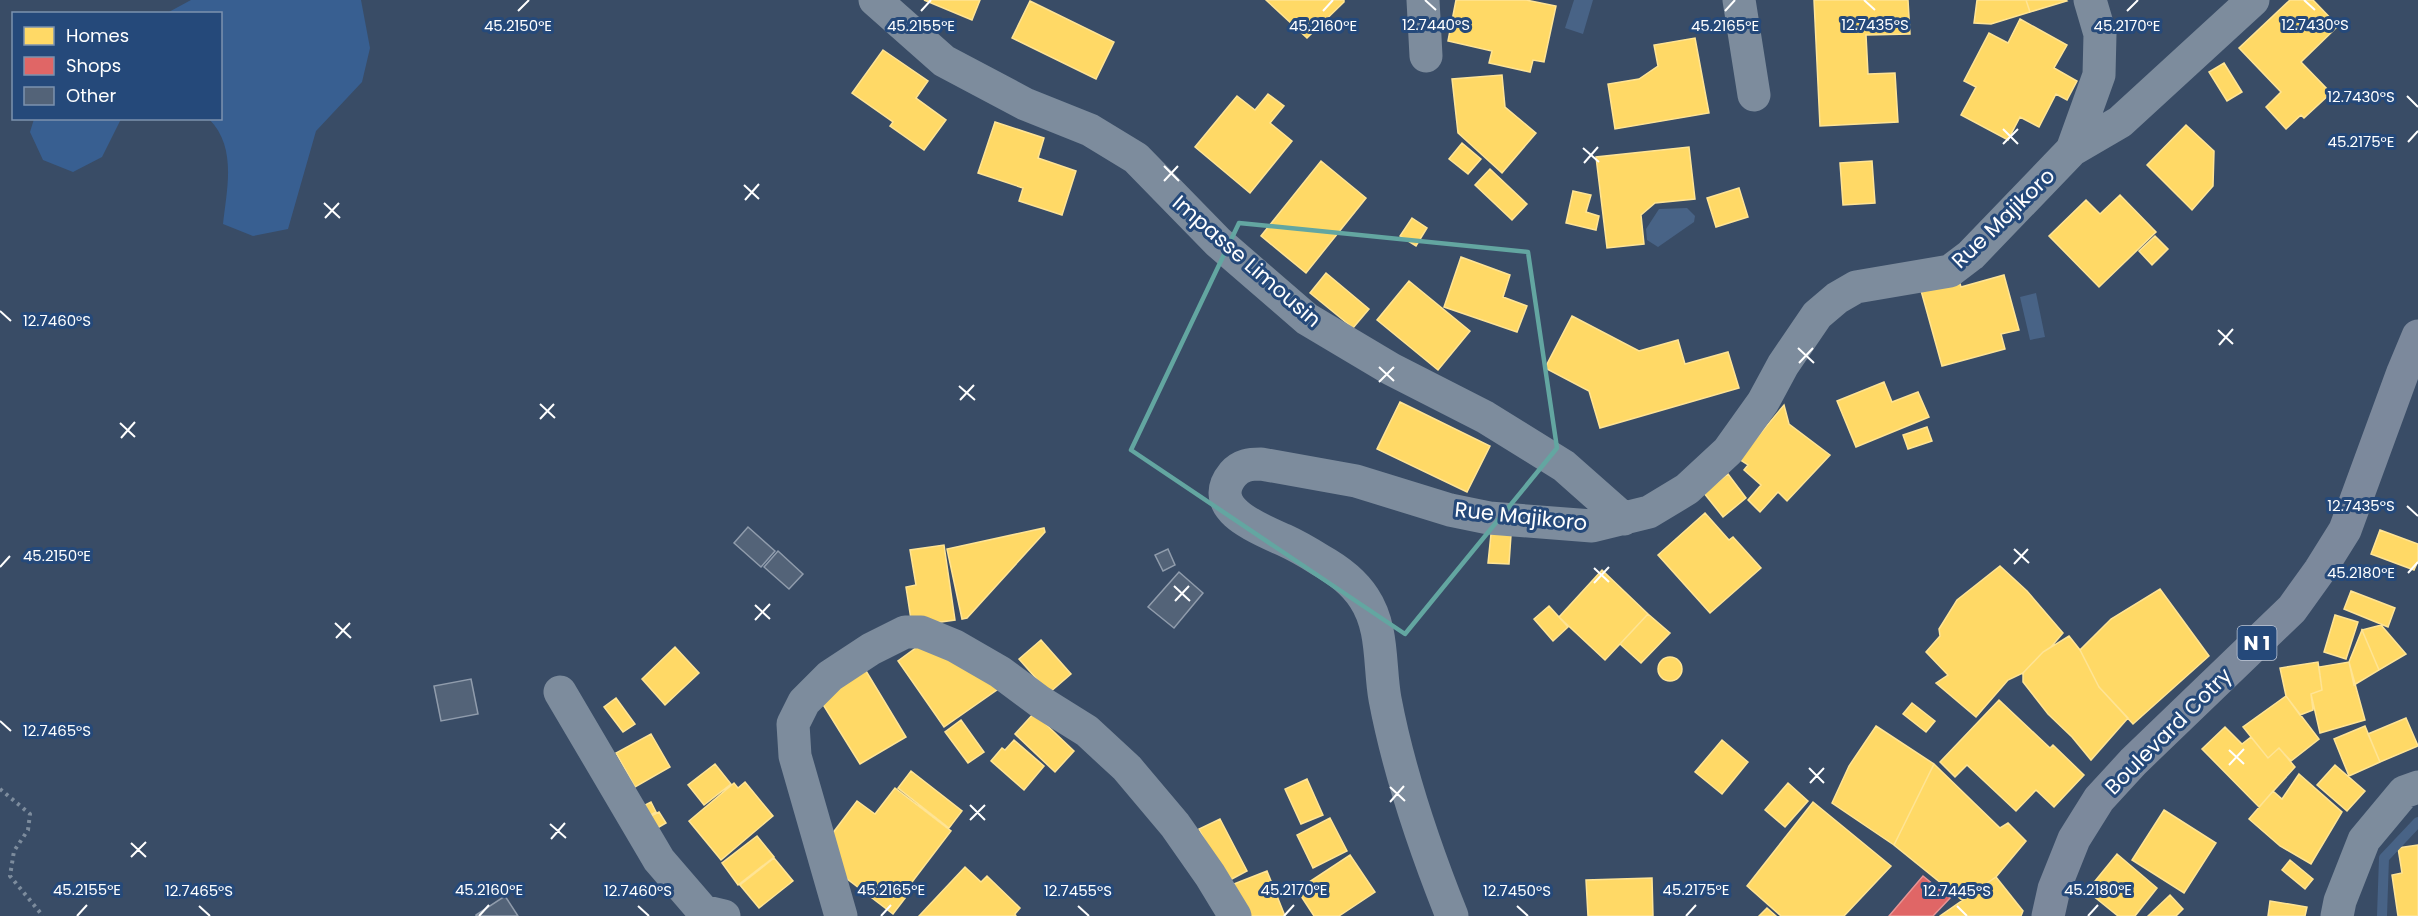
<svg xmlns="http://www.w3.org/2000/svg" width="2418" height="916" font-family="Poppins,sans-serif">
<rect width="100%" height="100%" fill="#394c66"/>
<path fill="#385f91" d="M191 0H361L370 48 362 82 316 131 288 229 253 236 223 224C227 188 237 147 209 119L220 118V14L167 13Z
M34 119V118L121 119 102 157 73 172 43 160 30 132Z"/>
<path fill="#486386" d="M1574 0H1593L1583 34 1565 28Z
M1687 208 1695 216 1694 222 1658 247 1647 240 1646 229 1659 209Z
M2036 293 2045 337 2030 340 2020 297Z"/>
<path fill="#ffd966" stroke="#ffe494" stroke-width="1.5" d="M924 0H980L972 20Z
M1266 0H1344V2L1307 38Z
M1456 0H1526L1556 6 1544 62 1533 60 1530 72 1489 63 1492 51 1448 41Z
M1814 0H1908L1910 34 1866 35 1868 74 1895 73 1898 122 1820 126Z
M1977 0H2026L2030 12 1991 24 1974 23Z
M2026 0H2066L2067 1 2030 12Z
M2290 0H2313L2338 26 2301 62 2331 93 2304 118 2301 115 2286 129 2266 107 2281 92 2239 48Z
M1030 1 1114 42 1096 79 1012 38Z
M2020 19 2067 45 2054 68 2077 81 2067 100 2056 94 2039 127 2020 117 2008 140 1961 115 1976 87 1964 81 1989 33 2008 43Z
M1695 38 1709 113 1615 129 1608 84 1639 79 1658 66 1654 45Z
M883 50 928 81 916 98 946 120 924 150 890 126 893 122 852 93Z
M2224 63 2242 92 2227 101 2209 72Z
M1502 75 1505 107 1536 133 1502 173 1458 133 1452 79Z
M1268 94 1284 106 1270 123 1292 141 1250 193 1195 147 1237 96 1255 110Z
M995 122 1044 138 1038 158 1076 171 1062 215 1019 201 1023 188 978 173Z
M2186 125 2214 151 2213 186 2192 210 2147 165Z
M1462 143 1481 159 1468 174 1449 159Z
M1689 147 1695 199 1655 203 1641 215 1644 244 1607 248 1596 157Z
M1321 161 1366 198 1306 273 1261 236Z
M1872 161 1875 203 1843 205 1840 163Z
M1490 169 1527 204 1512 220 1475 185Z
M1739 188 1748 217 1716 227 1707 198Z
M1573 191 1591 195 1586 212 1599 216 1596 230 1566 223Z
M2120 195 2156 232 2099 287 2049 236 2086 200 2100 214Z
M1412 218 1427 228 1416 246 1400 236Z
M2155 236 2168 249 2152 265 2139 251Z
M1461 257 1510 275 1503 297 1527 306 1517 332 1444 307Z
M1326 273 1369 309 1353 328 1310 293Z
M2004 275 2019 330 2001 334 2005 349 1942 366 1920 287 1958 277 1961 287Z
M1409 281 1470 331 1438 370 1377 320Z
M1572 316 1639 351 1678 340 1685 364 1728 352 1739 388 1600 428 1589 391 1545 368Z
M1884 382 1892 402 1918 392 1929 417 1856 447 1837 401Z
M1400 402 1490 446 1467 492 1377 449Z
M1784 405 1789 424 1830 455 1787 501 1778 492 1760 512 1748 500 1761 485 1744 470 1748 465 1739 459Z
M1927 427 1932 441 1908 449 1903 435Z
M1728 474 1746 498 1723 517 1704 493Z
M1705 513 1729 540 1733 537 1761 568 1710 613 1658 555Z
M1044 528 1045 532 967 618 962 619 947 549Z
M2380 530 2418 544V561L2414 570 2371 554Z
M1491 534 1511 535 1509 564 1488 563Z
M944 545 955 620 912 626 906 587 916 585 910 550Z
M2000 566 2027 591 2063 633 2051 647 2043 652 2023 673 2008 680 1976 717 1936 683 1948 675 1926 652 1940 636 1939 629 1957 600Z
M1602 570 1648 614 1605 660 1559 617Z
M2160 589 2209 656 2133 724 2099 687 2080 650 2111 619Z
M2351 591 2395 608 2388 627 2344 609Z
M1549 606 1568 627 1553 641 1534 619Z
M1648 614 1670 633 1641 663 1620 644Z
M2335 615 2358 622 2346 659 2324 652Z
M2381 625 2406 654 2379 670 2362 630Z
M2362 630 2379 670 2354 685 2349 662Z
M2069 636 2080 650 2099 687 2128 718 2091 760 2072 737 2048 714 2023 682V673L2043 652Z
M1041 640 1071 674 1049 693 1019 659Z
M920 645 1001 687 944 727 898 661Z
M675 647 699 673 665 705 642 679Z
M1658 669a12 12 0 1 1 24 0a12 12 0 1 1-24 0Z
M2318 662 2322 690 2311 694 2313 710 2300 715 2286 696 2280 668Z
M2349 662 2365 720 2320 733 2311 694 2322 690 2319 667Z
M863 666 906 737 860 764 822 703Z
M2286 696 2319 739 2291 761 2279 748 2268 758 2243 727Z
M616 698 635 724 623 732 604 707Z
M1999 700 2050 748 2053 745 2084 775 2054 807 2036 790 2016 811 1967 765 1955 777 1940 762Z
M1912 703 1935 721 1926 732 1903 714Z
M1034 713 1074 751 1055 772 1015 734Z
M2406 718 2418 746 2380 762 2368 734Z
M961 720 984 752 968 763 945 732Z
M1876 726 1934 764 1894 845 1832 803 1849 766Z
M2365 726 2380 762 2349 776 2334 739Z
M2225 727 2242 744 2251 737 2268 758 2279 748 2295 767 2259 807 2202 749Z
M651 734 670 767 635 787 616 753Z
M1014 740 1044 766 1024 790 991 761 1002 748 1005 750Z
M1722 740 1748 762 1722 794 1695 772Z
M715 764 731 784 704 805 688 785Z
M1934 764 2000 828 2008 823 2026 841 1996 877 1962 900 1894 845Z
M2335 765 2365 791 2347 811 2317 785Z
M911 771 962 811 949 828 898 788Z
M2299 774 2342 812 2311 864 2280 846 2249 819 2273 791 2282 799Z
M1307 779 1323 815 1301 824 1285 789Z
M745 782 773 816 721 860 689 821 734 783 738 788Z
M1788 783 1808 801 1785 827 1765 810Z
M895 788 951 831 909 886 912 889 893 914 842 875 829 838 857 801 875 814Z
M651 802 656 812 647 817 641 807Z
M1813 802 1891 866 1844 916H1781L1747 886Z
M2164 810 2216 843 2184 893 2132 860Z
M659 812 666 823 654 830 647 818Z
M1330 818 1347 851 1313 868 1297 835Z
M1220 819 1247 871 1230 880 1218 866 1199 829Z
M757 836 774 857 738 885 722 863Z
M2418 845V916H2398L2392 875 2402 873 2398 848Z
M2117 854 2157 888 2135 916H2118L2087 891Z
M1350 855 1375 892 1339 916H1314L1297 890Z
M774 858 793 881 759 908 740 885Z
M2290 860 2313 879 2305 889 2282 870Z
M965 867 981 882 987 876 1020 908 1015 914 1016 916H919Z
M1267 871 1285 916H1247L1234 884Z
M1996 877 2023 911 2021 916H1940Z
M1652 878 1653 916H1588L1586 880Z
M2170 895 2183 909 2176 916H2148Z
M2270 901 2307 907 2305 916H2268Z
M1767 908 1776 916H1759Z"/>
<path fill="#e06666" stroke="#e99494" stroke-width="1.5" d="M1923 876 1950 898 1933 916H1889Z"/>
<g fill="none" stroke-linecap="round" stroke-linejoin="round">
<path stroke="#486386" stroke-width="10" d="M2382 916 2384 858 2418 822"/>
</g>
<path fill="#536378" stroke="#909cac" stroke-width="1.5" d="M748 527 775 551 761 567 734 543Z
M1168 549 1175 565 1163 571 1155 555Z
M778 551 803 574 789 589 764 567Z
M1179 572 1203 593 1174 628 1148 607Z
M471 679 478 714 441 721 434 686Z
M505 896 518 916H476V915Z"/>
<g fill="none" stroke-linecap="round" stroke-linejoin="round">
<path stroke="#7d8c9d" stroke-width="4" stroke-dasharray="3 4.5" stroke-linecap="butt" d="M0 789 30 814 28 830 14 851 10 876 43 916"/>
<path stroke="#7d8c9d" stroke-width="33" d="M875 0 944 61 1025 104 1090 130 1136 158 1218 242 1307 319 1391 369 1485 417 1564 466 1624 519
M1423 0 1426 56
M1739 0 1754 95
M2072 150 2120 122 2253 0
M560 692 659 860 703 911 724 916
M841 916 795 756 793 724 804 702 830 676 871 649 905 632H921L955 646 1000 672 1039 701 1087 731 1127 768 1175 825 1210 875 1235 916
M1452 916C1424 846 1399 773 1385 699 1379 666 1384 628 1364 598 1353 581 1338 570 1320 560 1309 553 1297 546 1284 540 1262 530 1204 509 1233 474 1241 465 1250 464 1261 464L1356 481 1450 510 1489 518 1592 526 1649 512 1687 489 1728 451 1763 402 1783 365 1817 315 1837 298 1856 287 1950 271 1971 255 2072 150 2099 75 2100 34 2090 0
M2337 916 2340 901 2364 840 2404 792 2418 787"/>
<path stroke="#7c899c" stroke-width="33" d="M2048 916 2054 889 2074 839 2099 799 2133 762 2292 609 2320 570 2345 530 2403 372 2418 336"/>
</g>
<path fill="none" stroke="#63a6a1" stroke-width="4.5" stroke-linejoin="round" d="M1239 223 1528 252 1557 448 1405 634 1131 450Z"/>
<path fill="none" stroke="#fff" stroke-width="2" d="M1425 0 1436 10M1864 0 1875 10M2304 0 2315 10M518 11 529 0M921 11 931 0M1323 11 1333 0M1725 11 1735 0M2127 11 2138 0M2407 96 2418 107M2003 129 2018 144M2408 142 2418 131M2003 144 2018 129M1583 148 1599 162M1584 163 1598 147M1164 166 1179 181M1164 181 1178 166M744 185 759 199M745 200 759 184M324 203 340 218M325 218 339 203M0 311 11 321M2218 330 2233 344M2219 345 2233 329M1798 348 1814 363M1799 363 1813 348M1379 367 1394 381M1379 382 1394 367M959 386 975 400M960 400 974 385M540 404 555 418M540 419 554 404M120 423 135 437M121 438 135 422M2407 506 2418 516M2014 549 2029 563M2014 564 2028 549M0 567 10 556M1594 568 1609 582M2408 573 2418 562M1594 583 1609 567M1174 586 1190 601M1175 601 1189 586M755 605 770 619M755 620 770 604M335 623 351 638M336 638 350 623M0 721 11 731M2229 750 2244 764M2229 765 2244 749M1809 768 1824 783M1810 783 1824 768M1390 787 1405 801M1390 802 1404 786M970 805 985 820M970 820 985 805M550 824 566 838M551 839 565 823M131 843 146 857M131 857 146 842M199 906 210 916M638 906 649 916M1078 906 1089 916M1517 906 1528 916M1957 906 1967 916M77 916 87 905M479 916 489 905M881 916 891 905M1284 916 1294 905M1686 916 1696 905M2088 916 2098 905"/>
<g text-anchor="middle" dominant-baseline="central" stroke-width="6" stroke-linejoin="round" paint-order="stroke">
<rect fill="#25497a" stroke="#bec8d7" stroke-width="1.5" x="2237.5" y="626" width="39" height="34" rx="4.5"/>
<g font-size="20" font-weight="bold" fill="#fff">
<text x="2257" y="643">N 1</text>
</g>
<g font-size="21" fill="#fff" stroke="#25497a">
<text transform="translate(2003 218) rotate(-44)">Rue Majikoro</text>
<text transform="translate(1247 261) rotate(41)">Impasse Limousin</text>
<text transform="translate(1521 516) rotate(6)">Rue Majikoro</text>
<text transform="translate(2168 731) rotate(-45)">Boulevard Cotry</text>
</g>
</g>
<g font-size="15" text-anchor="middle" fill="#fff" stroke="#25497a" stroke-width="6" stroke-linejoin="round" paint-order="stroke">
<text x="1436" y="30">12.7440°S</text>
<text x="1875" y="30">12.7435°S</text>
<text x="2315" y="30">12.7430°S</text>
<text x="518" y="31">45.2150°E</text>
<text x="921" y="31">45.2155°E</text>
<text x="1323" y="31">45.2160°E</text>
<text x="1725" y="31">45.2165°E</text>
<text x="2127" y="31">45.2170°E</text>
<text x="2361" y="102">12.7430°S</text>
<text x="2361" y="147">45.2175°E</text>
<text x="57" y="326">12.7460°S</text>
<text x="2361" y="511">12.7435°S</text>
<text x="57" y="561">45.2150°E</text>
<text x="2361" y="578">45.2180°E</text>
<text x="57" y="736">12.7465°S</text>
<text x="87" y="895">45.2155°E</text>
<text x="489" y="895">45.2160°E</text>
<text x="891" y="895">45.2165°E</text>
<text x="1294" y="895">45.2170°E</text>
<text x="1696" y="895">45.2175°E</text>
<text x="2098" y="895">45.2180°E</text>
<text x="199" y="896">12.7465°S</text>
<text x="638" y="896">12.7460°S</text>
<text x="1078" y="896">12.7455°S</text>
<text x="1517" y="896">12.7450°S</text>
<text x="1957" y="896">12.7445°S</text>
</g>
<rect x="12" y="12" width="210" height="108" fill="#25497a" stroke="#7c92af" stroke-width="1.5"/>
<rect x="24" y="27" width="30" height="18" fill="#ffd966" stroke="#7c92af" stroke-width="1.5"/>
<text x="66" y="42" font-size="18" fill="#ffffff">Homes</text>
<rect x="24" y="57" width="30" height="18" fill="#e06666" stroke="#7c92af" stroke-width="1.5"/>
<text x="66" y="72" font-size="18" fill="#ffffff">Shops</text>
<rect x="24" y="87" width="30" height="18" fill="#536378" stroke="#7c92af" stroke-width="1.5"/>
<text x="66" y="102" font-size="18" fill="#ffffff">Other</text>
</svg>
